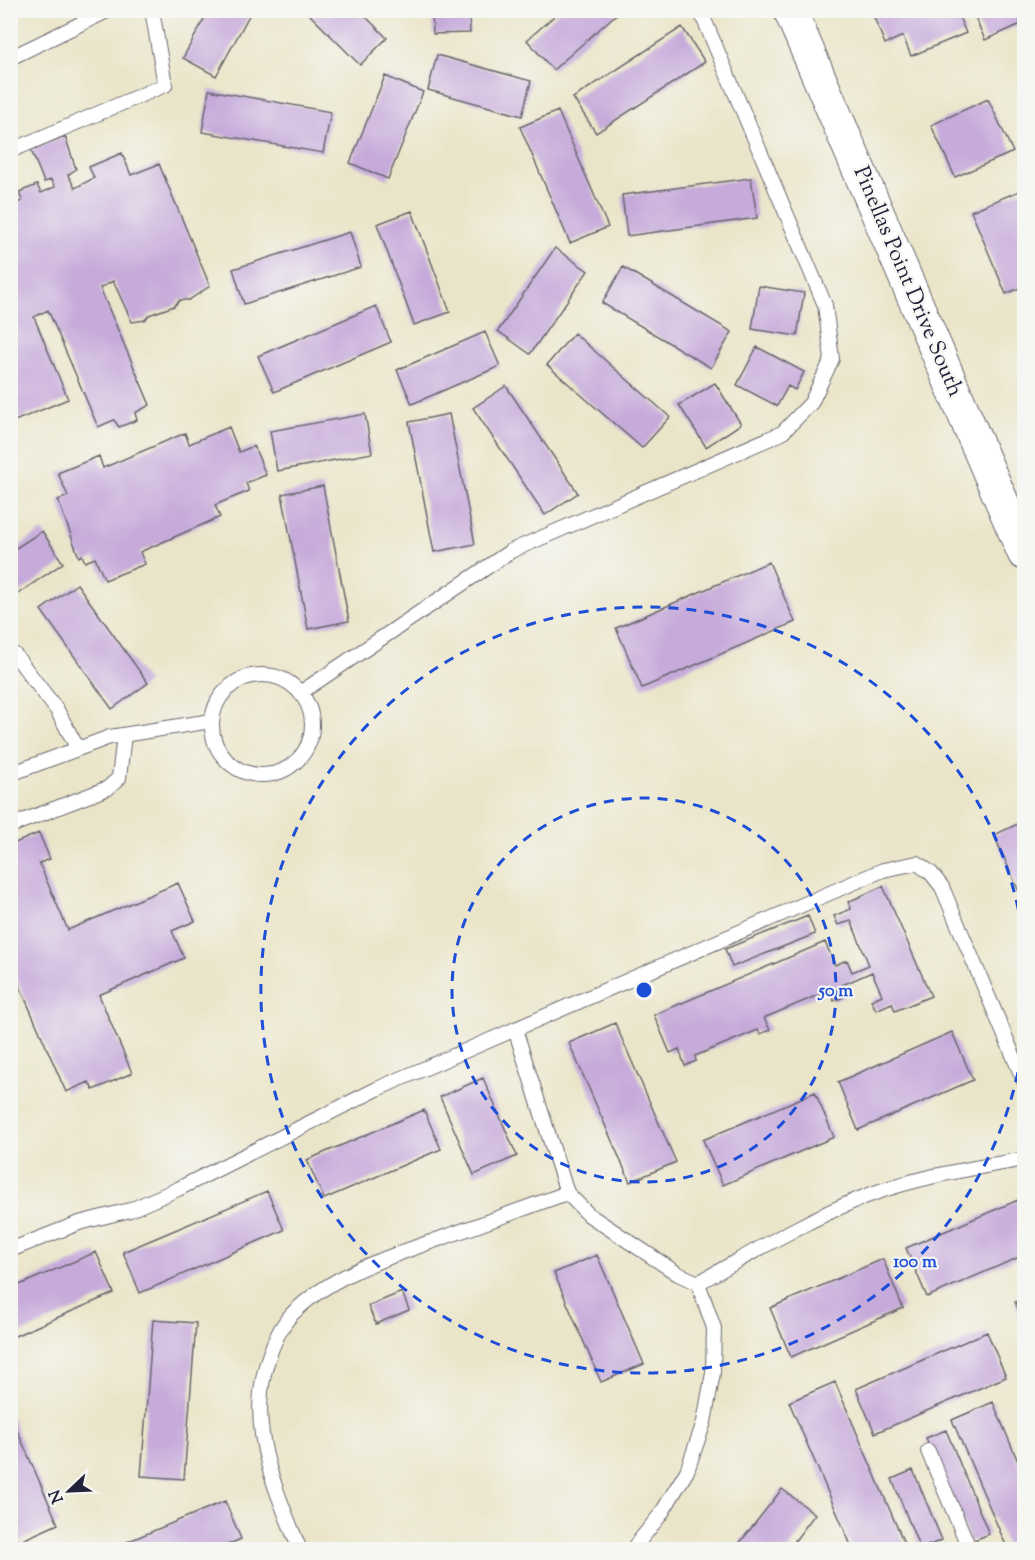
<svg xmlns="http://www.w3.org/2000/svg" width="1035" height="1560" font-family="'Sorts Mill Goudy',serif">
<rect width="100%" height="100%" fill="#f6f6f2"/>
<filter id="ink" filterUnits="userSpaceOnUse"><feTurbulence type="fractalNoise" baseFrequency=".0167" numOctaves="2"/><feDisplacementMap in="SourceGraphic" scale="12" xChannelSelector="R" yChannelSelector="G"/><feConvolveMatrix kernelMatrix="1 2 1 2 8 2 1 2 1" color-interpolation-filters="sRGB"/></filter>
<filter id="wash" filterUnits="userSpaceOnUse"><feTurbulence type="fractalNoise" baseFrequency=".008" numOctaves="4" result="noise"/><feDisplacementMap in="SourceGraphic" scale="24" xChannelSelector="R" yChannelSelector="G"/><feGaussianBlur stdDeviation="1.35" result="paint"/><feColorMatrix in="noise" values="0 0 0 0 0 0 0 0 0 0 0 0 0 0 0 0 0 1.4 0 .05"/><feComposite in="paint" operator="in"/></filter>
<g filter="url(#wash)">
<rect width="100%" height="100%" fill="#eae5c9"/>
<g id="blocks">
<path fill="#c6aada" d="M209 10H252L216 76 183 58Z
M305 10H359L387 38 360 65Z
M432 10H469L470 33 433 34Z
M561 10H621L553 70 527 40Z
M871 10H956L966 33 911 56 903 36 885 44Z
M972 10H1015L1021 24 985 40Z
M682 27 705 62 596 133 573 98Z
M437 55 531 81 522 116 428 90Z
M385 76 423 92 388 179 350 163Z
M209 90 331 112 323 153 202 132Z
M988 99 1013 152 955 177 931 125Z
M558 111 608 227 570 243 520 127Z
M65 136 76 169 68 175 75 188 94 178 89 167 122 153 131 175 159 164 210 286 189 300H180L174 306 149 315 145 320 132 322 113 281 100 288 150 405 135 413 137 420 119 427 114 420 98 427 48 310 34 317 68 399 10 423V206L22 201 19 192 37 185 41 193 55 187 51 180 44 182 31 150Z
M751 178 757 218 627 236 622 195Z
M1024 189V286L1006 294 971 211Z
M412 211 450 312 414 325 377 224Z
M350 232 361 267 244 304 233 269Z
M555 248 588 271 530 354 498 331Z
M623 267 732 332 711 368 602 303Z
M759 286 804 293 797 336 752 329Z
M376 306 391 342 274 392 258 356Z
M485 332 500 366 412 404 397 370Z
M574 333 670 417 642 448 547 365Z
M757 347 804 372 795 390 788 386 777 406 737 385Z
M715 383 741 424 706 447 679 405Z
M506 386 578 493 545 515 473 408Z
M365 414 372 453 277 471 270 431Z
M449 414 475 544 434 552 409 422Z
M229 427 239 452 254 446 266 475 246 483 249 491 215 505 220 517 140 552 145 564 105 580 95 558 85 562 82 555 79 557 58 500 68 496 58 473 99 456 103 468 185 433 189 444Z
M323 486 349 621 308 629 282 494Z
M42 531 63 563 10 599V552Z
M769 562 795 622 642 688 616 628Z
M77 584 148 683 112 709 41 610Z
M1024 821V903L994 835Z
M39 833 50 859 39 863 68 930 178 883 195 921 172 931 184 958 99 995 132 1073 93 1090 89 1082 66 1092 10 964V845Z
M883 886 931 996 895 1011 892 1003 876 1010 871 1000 882 995 872 972 840 986 844 997 834 1001 830 990 764 1018 770 1030 760 1034 758 1030 695 1056 696 1061 685 1066 679 1049 670 1053 654 1015 825 942 835 965 847 960 852 972 869 965 851 921 838 925 834 916 851 909 848 902Z
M808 916 815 934 732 967 725 949Z
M615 1023 676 1162 630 1182 569 1043Z
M952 1032 973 1080 858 1130 838 1082Z
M483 1078 517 1156 474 1175 440 1097Z
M815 1092 834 1137 723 1185 703 1140Z
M424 1110 441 1149 324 1199 307 1160Z
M267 1191 284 1230 140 1293 123 1252Z
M1018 1200 1024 1214V1255L927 1297 906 1248Z
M96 1252 114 1293 10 1338V1289Z
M597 1255 644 1364 601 1382 554 1273Z
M883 1259 903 1308 791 1357 770 1308Z
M402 1292 409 1310 376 1324 368 1306Z
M1024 1298V1323L1015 1302Z
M153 1320 196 1323 184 1479 141 1476Z
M987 1332 1006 1377 875 1433 856 1389Z
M835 1382 907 1550H853L789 1402Z
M993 1402 1024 1476V1550H1008L952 1420Z
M10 1414 58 1524 18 1542 10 1524Z
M946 1430 989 1534 970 1542 926 1438Z
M913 1470 942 1540 920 1549 892 1479Z
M782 1489 815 1514 788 1550H744L738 1545Z
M225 1501 241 1539 217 1549H110Z"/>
</g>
</g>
<g filter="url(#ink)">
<use href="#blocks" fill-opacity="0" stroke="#68666d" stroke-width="1.5"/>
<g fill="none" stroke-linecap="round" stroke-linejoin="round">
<g stroke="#68666d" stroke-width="16">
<path id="lane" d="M10 58 109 10
M10 151 165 85 152 10
M15 655 57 710 78 749
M212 725a50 50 0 1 1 100 0a50 50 0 1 1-100 0Z
M300 693 511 551 782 433 811 403 832 359 825 305 700 10
M10 774 110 737 211 721
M10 826 108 788 119 778 124 735
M515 1029 567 1193 589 1215 678 1274 698 1283
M10 1250 79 1223 130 1210 178 1189 377 1089 883 870 917 863 931 873 942 887 1024 1081
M928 1451 970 1550
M300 1550C280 1501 255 1447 261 1392 264 1366 275 1331 293 1313 332 1274 389 1257 439 1239 482 1224 525 1208 567 1193
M632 1550 661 1514 687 1471 704 1422 713 1373 714 1328 698 1283C752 1253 806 1220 864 1197 914 1177 972 1169 1024 1159"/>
</g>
<g stroke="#68666d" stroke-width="35">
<path id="secondary" d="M790 10 1024 553"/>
</g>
<use href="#lane" stroke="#fff" stroke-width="14"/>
<use href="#secondary" stroke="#fff" stroke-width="33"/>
</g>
</g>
<g fill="none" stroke="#1d4ed8" stroke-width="3" stroke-dasharray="10 8">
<circle cx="644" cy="990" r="192"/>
<path d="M1024 1037A383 383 0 1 1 1024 943"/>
</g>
<g text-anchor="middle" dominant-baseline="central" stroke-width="4.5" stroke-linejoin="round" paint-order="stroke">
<g font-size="22" fill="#22223b" stroke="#f6f6f2">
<text transform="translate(907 282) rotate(67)">Pinellas Point Drive South</text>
</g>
</g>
<circle cx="644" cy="990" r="9" fill="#1d4ed8" stroke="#f6f6f2" stroke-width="3"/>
<g font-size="18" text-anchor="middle" font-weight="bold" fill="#1d4ed8" stroke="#f6f6f2" stroke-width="4.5" stroke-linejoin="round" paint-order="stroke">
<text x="836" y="996">50 m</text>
<text x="915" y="1267">100 m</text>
</g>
<rect width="1035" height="1560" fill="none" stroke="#f6f6f2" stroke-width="36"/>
<g transform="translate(69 1491) rotate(247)" stroke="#f6f6f2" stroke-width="4.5" paint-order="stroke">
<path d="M0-4.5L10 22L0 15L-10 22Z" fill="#22223b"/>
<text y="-9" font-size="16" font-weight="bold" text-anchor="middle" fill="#22223b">N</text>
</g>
</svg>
